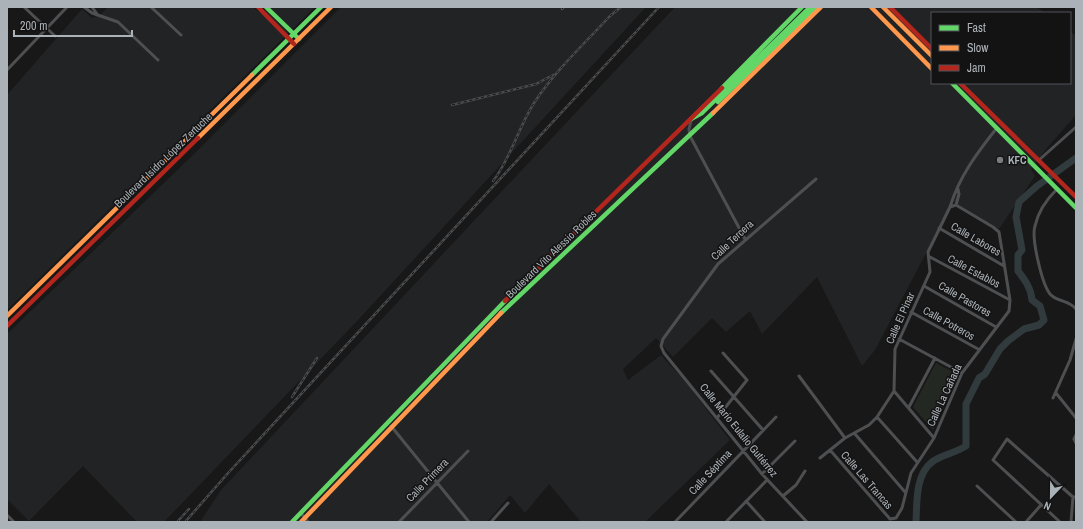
<svg xmlns="http://www.w3.org/2000/svg" width="1083" height="529" font-family="'Archivo Narrow',sans-serif">
<rect width="100%" height="100%" fill="#181819"/>
<path fill="#222324" d="M108 7H253L261 14 269 7H315L7 310V95L82 9 92 18 101 14Z
M341 7H646L359 319 164 522H137L83 466 29 521 7 499V334L195 153Z
M675 7H1037L1045 13H932V83H1070V31L1076 36V115L1047 148 1031 169 1035 176 999 229 953 202 875 350 862 366 817 277 762 334 750 311 726 332 712 318 673 357 656 338 623 369 628 380 661 355 684 380 730 440 645 522H581L549 484 525 513 510 495 487 522H200L221 490Z"/>
<path fill="#242823" d="M936 363 957 374 933 430 913 407Z"/>
<g fill="none" stroke-linecap="round" stroke-linejoin="round">
<path stroke="#313b3d" stroke-width="7" d="M916 522C917 504 915 475 932 462 940 455 956 453 966 446V404L979 378 985 374 1000 349 1008 341 1024 329 1039 325 1044 320 1040 306 1032 300C1031 288 1025 280 1018 271V255L1022 250 1016 217 1019 202 1037 186 1076 158"/>
<path stroke="#4e4f51" stroke-width="3" d="M24 7 55 36
M84 7 92 13 118 22 158 60
M92 7 97 14
M151 7 181 35
M7 70 67 7
M691 121 689 129 690 136 745 239
M1039 160 1076 127
M1057 189C1047 199 1038 212 1035 226 1031 238 1042 284 1050 294 1057 302 1069 300 1076 309
M956 205 959 194 958 189
M950 207C959 177 977 153 996 129
M939 228 1004 266
M930 257 1010 300
M924 286 996 327
M911 312 978 349
M899 339 962 373
M711 371 763 430
M799 376 845 438
M894 391 934 438
M1056 393 1076 418
M1053 398 1070 360 1076 339
M909 407 935 358
M877 417 917 462
M717 418 747 380 723 353
M391 426 469 522
M855 434 905 492
M1076 435 1074 439 1076 443
M830 450 890 519 896 518 902 508 911 473 934 438 962 373 1009 311 1010 300 999 232 993 227 956 205
M820 458 845 438 869 425 877 417 894 391 895 349 930 272 928 252 950 207 956 205
M762 474 795 441
M977 486 1016 522
M783 496 796 485 805 471
M746 501 765 522
M301 513 308 522
M7 515 14 522
M399 522 468 451
M491 522 508 503
M675 522 776 417
M726 522 767 480
M807 522 762 474 664 353 661 346 663 339 718 264 816 179
M1026 522 1041 505
M1060 522 993 460 1007 439 1073 497H1076
M1071 522 1073 497"/>
<path stroke="#63d668" stroke-width="4.5" d="M266 7 299 39
M252 75 321 7
M952 83 1076 208
M722 88 802 7
M718 102 816 7
M691 119 702 113 810 7
M501 313 713 113
M292 522 505 301"/>
<path stroke="#ff974d" stroke-width="4.5" d="M871 7 932 69
M883 7 932 56
M713 113 821 7
M198 138 331 7
M7 316 252 75
M301 522 501 313"/>
<path stroke="#b3261e" stroke-width="4.5" d="M258 7 294 44
M890 7 932 49
M960 83 1076 197
M505 301 722 88
M7 326 198 138"/>
<g stroke="#494b4c" stroke-width="2.5">
<path id="rail" d="M562 9 564 7
M452 105 536 84 553 75
M493 181C511 158 518 128 534 103 555 71 584 44 610 16L621 7
M292 397 317 358
M177 522 189 509
M185 522 229 472 659 7"/>
</g>
<use href="#rail" stroke="#131314" stroke-width="1" stroke-dasharray="3" stroke-linecap="butt"/>
</g>
<circle fill="#787d80" stroke="#131314" stroke-width="1.5" cx="1000" cy="160" r="4"/>
<g text-anchor="middle" dominant-baseline="central" stroke-width="3" stroke-linejoin="round" paint-order="stroke">
<g font-size="11" fill="#acb3b8" stroke="#131314">
<text transform="translate(163 160) rotate(-44)">Boulevard Isidro López Zertuche</text>
<text transform="translate(976 239) rotate(30)">Calle Labores</text>
<text transform="translate(732 240) rotate(-43)">Calle Tercera</text>
<text transform="translate(551 254) rotate(-44)">Boulevard Vito Alessio Robles</text>
<text transform="translate(974 271) rotate(28)">Calle Establos</text>
<text transform="translate(965 299) rotate(30)">Calle Pastores</text>
<text transform="translate(900 318) rotate(-66)">Calle El Pinar</text>
<text transform="translate(949 323) rotate(29)">Calle Potreros</text>
<text transform="translate(944 395) rotate(-65)">Calle La Cañada</text>
<text transform="translate(739 430) rotate(51)">Calle Mario Eulalio Gutiérrez</text>
<text transform="translate(710 472) rotate(-47)">Calle Séptima</text>
<text transform="translate(427 480) rotate(-46)">Calle Primera</text>
<text transform="translate(867 480) rotate(49)">Calle Las Trancas</text>
</g>
<g font-size="11" font-weight="bold" fill="#acb3b8" stroke="#131314" text-anchor="start">
<text x="1008" y="160">KFC</text>
</g>
</g>
<rect width="1083" height="529" fill="none" stroke="#acb3b8" stroke-width="16"/>
<rect x="931" y="12" width="140" height="72" fill="#131314" stroke="#505356"/>
<rect x="939" y="25" width="20" height="6" fill="#63d668" stroke="#505356"/>
<text x="967" y="32" font-size="12" fill="#acb3b8">Fast</text>
<rect x="939" y="45" width="20" height="6" fill="#ff974d" stroke="#505356"/>
<text x="967" y="52" font-size="12" fill="#acb3b8">Slow</text>
<rect x="939" y="65" width="20" height="6" fill="#b3261e" stroke="#505356"/>
<text x="967" y="72" font-size="12" fill="#acb3b8">Jam</text>
<g transform="translate(1051 497) rotate(202)" stroke="#131314" stroke-width="3" paint-order="stroke">
<path d="M0-3L7 15L0 10L-7 15Z" fill="#acb3b8"/>
<text y="-6" font-size="11" font-weight="bold" text-anchor="middle" fill="#acb3b8">N</text>
</g>
<path d="M14 30v6h118v-6" fill="none" stroke="#acb3b8" stroke-width="2"/>
<text x="20" y="30" font-size="12" fill="#acb3b8" stroke="#131314" stroke-width="3" paint-order="stroke">200 m</text>
</svg>
